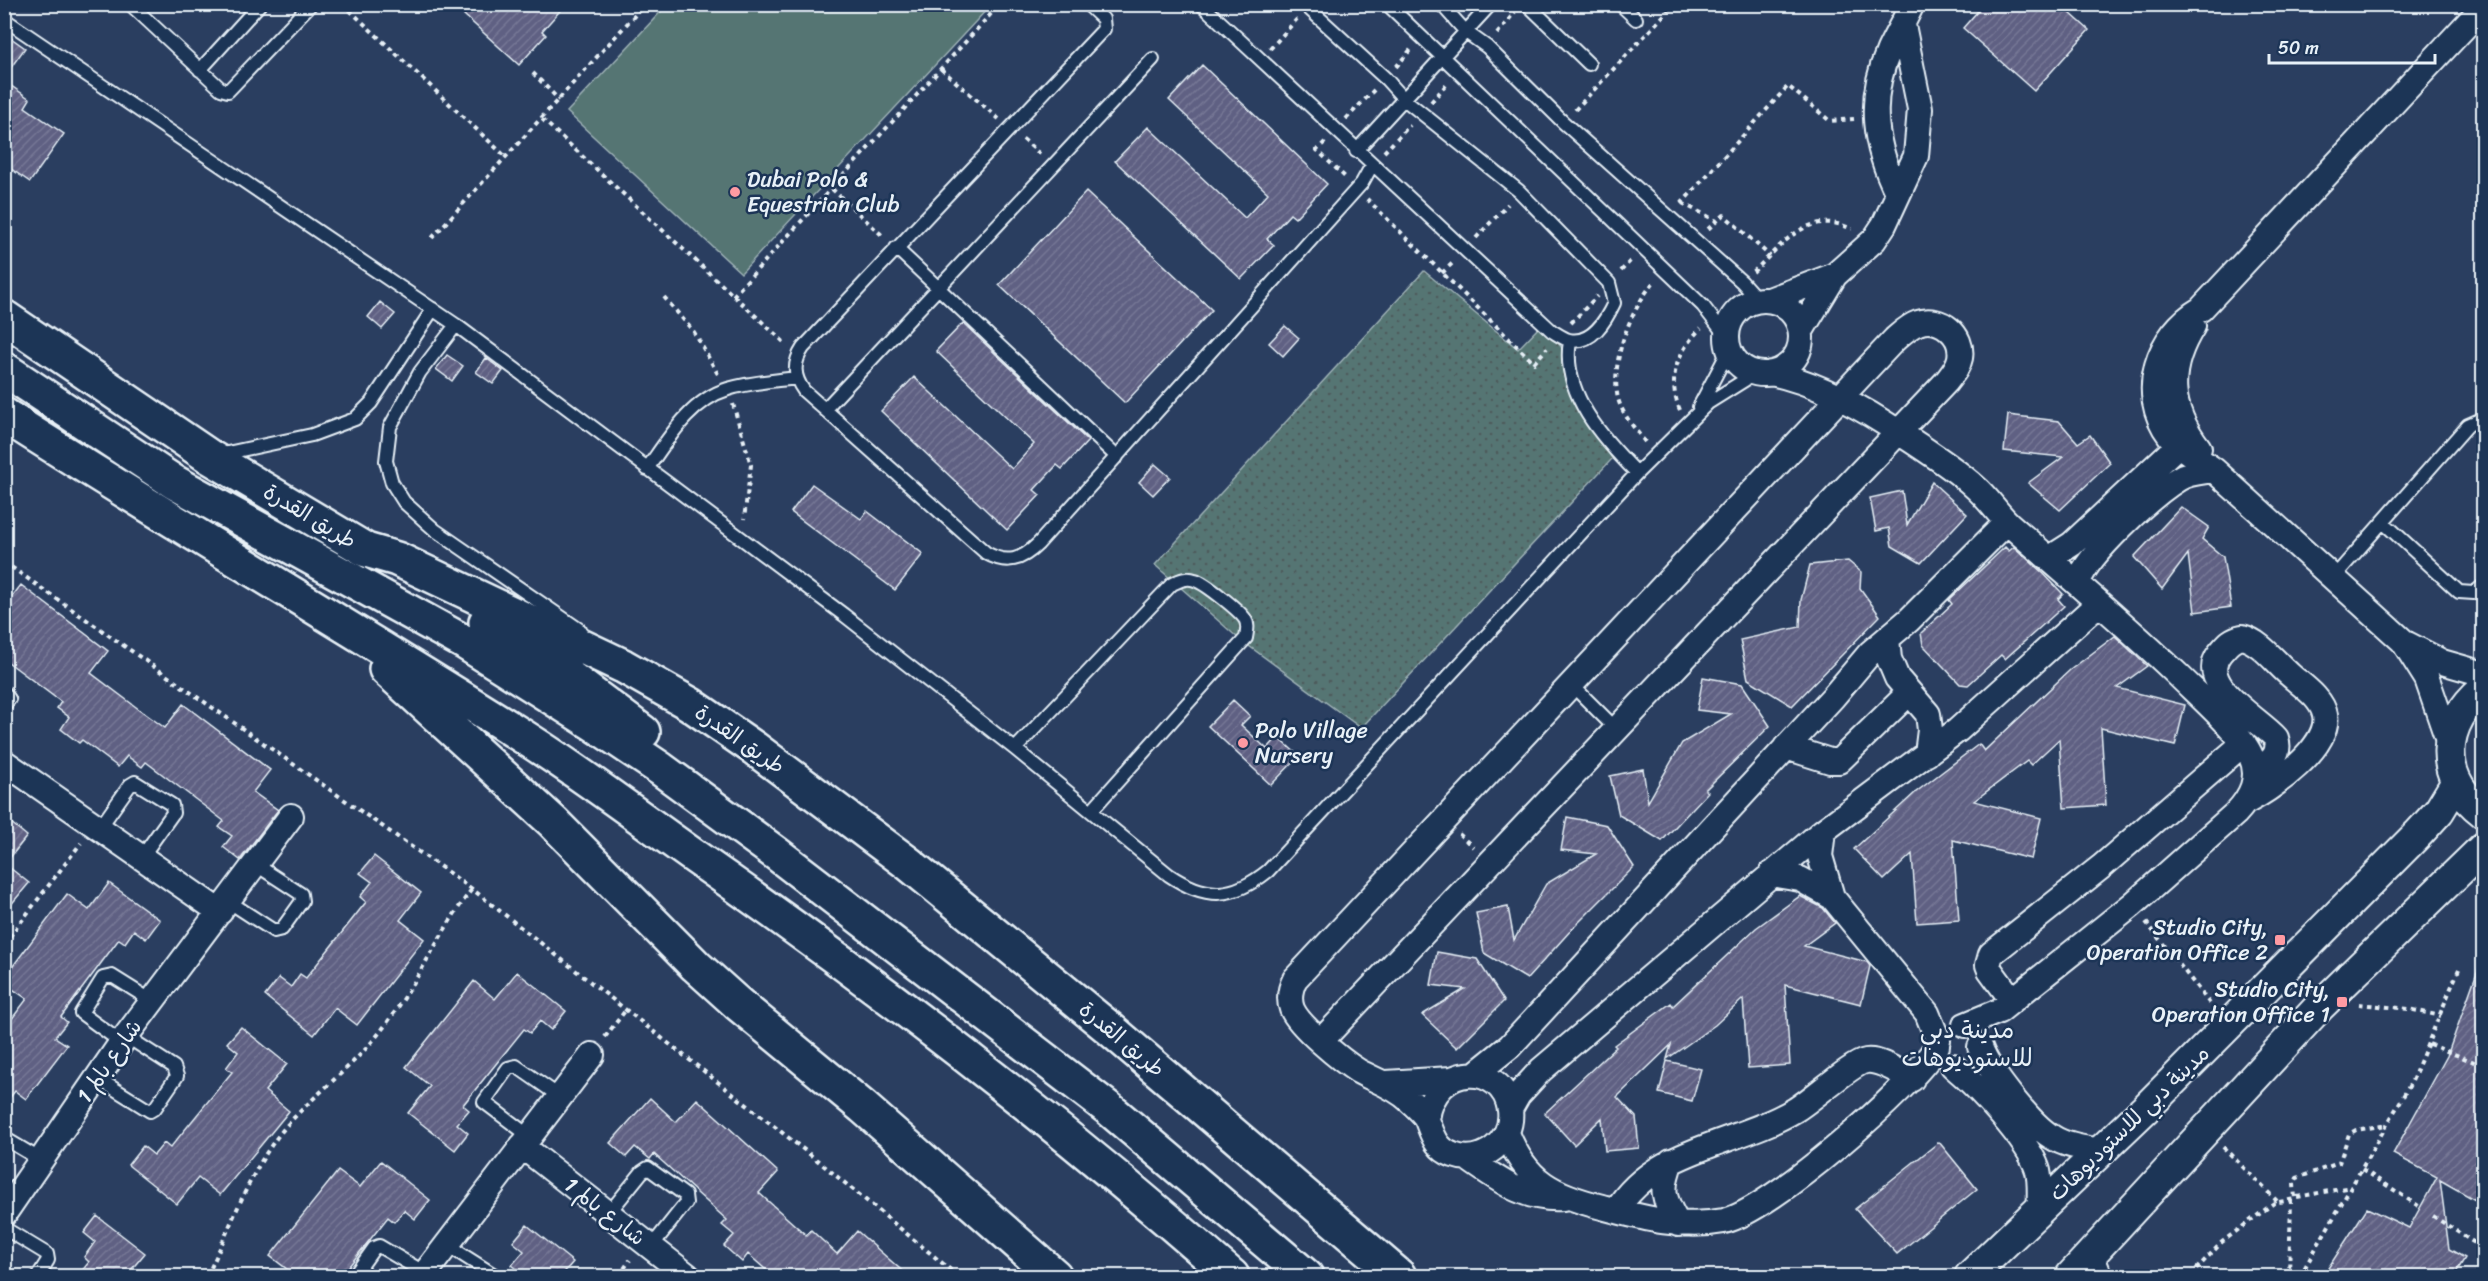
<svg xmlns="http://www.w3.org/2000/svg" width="2488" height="1281" font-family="Sriracha,'Playpen Sans Arabic',sans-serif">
<defs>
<pattern id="park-dots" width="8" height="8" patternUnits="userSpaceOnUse" patternTransform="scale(1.5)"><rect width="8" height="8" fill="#557473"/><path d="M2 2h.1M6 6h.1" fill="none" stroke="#4d5c5c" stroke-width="1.8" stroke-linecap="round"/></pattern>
<pattern id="building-hatch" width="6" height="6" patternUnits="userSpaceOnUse" patternTransform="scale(1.5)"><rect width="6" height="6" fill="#5f6083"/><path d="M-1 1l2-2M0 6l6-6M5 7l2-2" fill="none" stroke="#767795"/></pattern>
</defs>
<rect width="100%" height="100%" fill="#2a3e60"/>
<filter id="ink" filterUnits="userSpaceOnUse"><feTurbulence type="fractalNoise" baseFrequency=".0167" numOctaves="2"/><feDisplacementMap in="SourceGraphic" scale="12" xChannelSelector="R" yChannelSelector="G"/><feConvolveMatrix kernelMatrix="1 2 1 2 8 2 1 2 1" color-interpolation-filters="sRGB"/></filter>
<g filter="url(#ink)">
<path fill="#557473" stroke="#9eb2b6" stroke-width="1.5" d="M668 4H991V5L741 273 567 112Z"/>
<path fill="url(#park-dots)" stroke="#9eb2b6" stroke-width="1.5" d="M1424 271 1518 349 1543 323 1562 348 1569 377 1612 459 1361 728 1238 638 1155 565Z"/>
<path fill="url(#building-hatch)" stroke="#e8f1f8" stroke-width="1.5" d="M452 4H566L542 31 546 35 519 65Z
M1984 4H2060L2089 30 2034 91 1963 28Z
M4 33 25 48 4 77Z
M1202 65 1327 184 1295 218 1290 214 1267 239 1274 245 1241 279 1115 161 1148 127 1245 218 1268 193 1169 100Z
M4 81 30 99 25 107 64 134 30 182 4 164Z
M1086 192 1212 310 1125 403 999 285Z
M380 302 395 314 382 329 368 317Z
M963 323 1088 441 1062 469 1057 465 1034 490 1040 495 1007 530 881 411 914 377 1012 469 1034 444 936 351Z
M1285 326 1299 338 1283 356 1269 343Z
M447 355 463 366 452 381 436 369Z
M486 358 503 371 493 384 476 372Z
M2008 415 2059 421 2078 443 2090 435 2110 463 2060 510 2028 483 2063 457 2004 451Z
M1155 464 1170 477 1153 495 1139 482Z
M1932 482 1967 514 1921 563 1892 546 1889 528 1876 531 1870 498 1902 491 1907 525Z
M812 484 861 519 867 511 923 554 895 590 791 512Z
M2181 507 2209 527 2202 539 2223 557 2231 607 2195 612 2188 554 2162 589 2134 557Z
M2005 547 2009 551 2014 547 2044 574 2063 594 2058 599 2064 606 2005 659 2001 655 1968 685 1960 684 1923 645 1921 633 1952 604 1949 600Z
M1848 561 1861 572 1860 588 1880 616 1792 706 1748 679 1740 640 1800 627 1801 600 1810 565Z
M21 585 108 651 91 673 136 707 165 728 183 704 270 770 253 792 278 810 240 860 223 847 232 836 219 827 224 821 146 762 142 767 127 756 118 767 82 740 79 743 61 729 69 717 57 708 61 702 4 659V607Z
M2115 636 2147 666 2117 688 2185 705 2175 746 2101 728 2106 805 2064 808 2059 739 2031 765 2027 761 1974 801 2041 818 2031 859 1953 840 1959 920 1917 923 1912 854 1884 880 1854 849 1916 792 1979 744 1984 751 2070 670Z
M1703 677 1742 684 1770 726 1705 790 1708 792 1662 841 1619 815 1610 776 1643 769 1648 802 1682 743 1731 714 1697 710Z
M1233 700 1250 716 1241 725 1267 749 1278 737 1299 756 1271 785 1208 726Z
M4 817 27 836 5 864 29 883 4 913Z
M1567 817 1607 825 1634 867 1572 929 1527 979 1484 953 1476 913 1508 907 1514 940 1546 884 1596 854 1561 850Z
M374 856 421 893 400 920 424 939 357 1025 335 1008 314 1035 265 996 279 978 291 987 300 974 306 978 366 902 360 897 372 882 360 873Z
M109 883 160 920 146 939 134 930 125 943 119 939 61 1017 67 1022 55 1037 67 1045 26 1099 15 1091 4 1105V1029L27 999 4 983V978L67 894 89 910Z
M1800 896 1823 908 1835 923 1804 946 1867 962 1870 966 1861 1004 1785 985 1790 1065 1748 1068 1743 999 1715 1025 1667 1059 1671 1045 1617 1097 1636 1117 1639 1148 1605 1151 1602 1118 1574 1145 1545 1113 1616 1047 1614 1045 1671 1003 1673 1006 1756 928Z
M1437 952 1477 959 1504 1001 1457 1048 1422 1015 1465 989 1431 985Z
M2481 961 2484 962V1205L2440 1180 2449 1249 2465 1258 2454 1276H2323L2367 1208 2409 1228 2437 1177 2393 1154 2447 1056Z
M517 972 566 1011 551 1030 540 1021 530 1033 524 1029 463 1105 469 1110 457 1124 468 1133 455 1150 408 1113 430 1086 406 1067 474 981 495 999Z
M241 1027 287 1064 265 1091 289 1111 220 1195 198 1178 177 1204 128 1165 143 1146 154 1155 164 1143 170 1148 232 1072 226 1068 238 1052 227 1043Z
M1667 1061 1701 1069 1692 1101 1659 1093Z
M650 1098 676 1122 697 1099 778 1172 759 1193 806 1235 811 1230 837 1254 857 1231 908 1276H773L748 1254 742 1262 724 1246 734 1235 722 1225 727 1220 654 1154 650 1159 635 1147 626 1157 610 1143Z
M1939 1142 1977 1189 1897 1254 1855 1209Z
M381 1161 430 1200 415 1219 404 1210 394 1222 388 1217 341 1276H296L270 1256 338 1171 360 1187Z
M97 1216 145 1253 126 1276H78L89 1262 84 1257 95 1242 84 1233Z
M527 1225 573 1262 561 1276H526L512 1265 524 1251 513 1242Z"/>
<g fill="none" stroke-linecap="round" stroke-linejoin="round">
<g stroke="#e8f1f8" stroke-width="16">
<path id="service" d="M130 4 221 89 228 91 311 4
M1087 4 1103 19 1104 29 803 348C793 363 793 376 804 391L986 553C1007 565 1022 560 1038 544L1362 183 1372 165
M1201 4 1552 331C1557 334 1564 339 1569 340 1592 345 1606 320 1614 303L1609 283 1519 191 1404 99 1386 79 1304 4
M1387 4 1703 306 1726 336
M1441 4 1466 32 1487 47 1563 122 1742 282 1758 300
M1527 4 1589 64
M1620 4 1636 19
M4 19 456 325 844 615 1015 749 1169 875C1206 900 1233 899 1268 871L1637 473 1708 403 1756 373
M200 70 260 4
M1356 151 1491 4
M896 248 1117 457
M456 325 420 372 390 427 386 461 392 483 404 502 435 530 580 630
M1570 341C1561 393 1603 439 1637 473
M1699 407 1729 350
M825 409 1153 59
M218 455 312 435 355 419 371 403 433 309
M647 469C668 439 691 400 728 389 750 382 774 381 796 378
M2383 522 2459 592 2474 593 2484 585
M2334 577 2468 425 2484 418
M1573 686 1615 728
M4 692 9 699 4 706
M1015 749 1172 584C1180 580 1187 577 1195 580 1205 583 1239 610 1245 619 1249 625 1247 631 1246 638L1091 811
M99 829 130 785 135 782 172 805 173 813 141 858
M228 901 274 931 282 929 302 901 301 894 255 864
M122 1043 81 1013 103 978 112 976 152 1001
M97 1078 150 1111 155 1108 177 1076 174 1067 126 1036
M529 1136 484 1102 508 1068 516 1066 559 1096
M4 1138 41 1160
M608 1214 642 1172 648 1168 685 1195 686 1203 651 1247
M4 1228 47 1254 48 1260 38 1276
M447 1245 496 1276
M2097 1253 2106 1276
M354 1276 374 1248 379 1246 425 1273"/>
</g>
<g stroke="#e8f1f8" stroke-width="28">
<path id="minor" d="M1898 194C1874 146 1867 100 1889 50 1896 35 1905 20 1912 4
M1769 300 1835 275
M1727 337a37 37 0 1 1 74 0a37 37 0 1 1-74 0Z
M2193 326C2166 369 2168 408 2199 448
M1801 331 1835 275 1874 240 1884 225 1916 156 1920 109 1903 25
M1771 373C1813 382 1850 401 1886 424 1912 441 1954 467 1975 487 1988 498 1997 513 2009 524 2066 574 2124 623 2178 675 2198 695 2241 732 2251 756 2261 778 2251 797 2236 813L2132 905 1999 1011 1965 1025
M2050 558 2072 544 2189 435
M2078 582C2088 554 2152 495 2178 479 2189 472 2202 472 2214 470
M1887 639 1889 659 1897 678 1928 714 1930 730 1927 754
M2407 644 2442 662 2484 674
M2449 743 2427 679 2403 641 2214 470C2199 459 2182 450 2170 436 2137 393 2158 334 2201 309L2484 6
M1786 747 1830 761H1839L1909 693
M4 762 220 912
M2248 801C2272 788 2331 747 2325 715 2322 698 2301 685 2289 674 2275 662 2260 641 2242 637 2231 639 2227 645 2220 653 2195 684 2258 718 2276 738 2282 756 2268 763 2255 772
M1823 831 1820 856 1832 897
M1771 874 1800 879 1832 897 1927 1013 1938 1040
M2012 1000 1990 970 1988 965 1991 954 2101 867 2244 743
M1321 1041 1946 382C1952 374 1958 368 1960 358 1964 335 1940 315 1918 323 1909 326 1902 333 1895 339L1295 979C1290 989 1288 998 1292 1009 1299 1026 1342 1061 1358 1071 1376 1081 1394 1086 1409 1100 1415 1106 1424 1113 1427 1120 1433 1135 1436 1149 1453 1155 1482 1166 1514 1141 1510 1110 1503 1062 1435 1061 1427 1119
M1980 1047C1988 1070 2031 1125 2052 1137 2066 1146 2084 1148 2101 1151
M1953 1066C1977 1086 2030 1142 2038 1171 2041 1184 2039 1196 2040 1209
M1474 1075 1510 1046 1833 697 1870 653 1909 620 2007 522
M1386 1083 1451 1079
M1510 1109 1518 1095 1541 1070 1823 831 1958 730 2099 603
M1507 1133C1526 1182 1554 1195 1602 1207 1643 1218 1682 1229 1724 1221 1770 1211 1912 1088 1937 1046
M522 1146 688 1276
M1467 1158C1498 1179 1524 1201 1563 1198
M1671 1161C1660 1190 1663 1198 1678 1224
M1616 1211C1653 1148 1736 1145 1795 1110 1812 1100 1852 1063 1866 1061 1881 1059 1899 1073 1912 1079
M4 1214 126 1036 291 816
M423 1276 592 1055"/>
</g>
<g stroke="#e8f1f8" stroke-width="34">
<path id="tertiary" d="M2484 688C2440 725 2436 777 2484 813
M1970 1276 2145 1109 2419 833 2439 811 2456 783
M2071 1276 2320 1006 2484 847"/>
</g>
<g stroke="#e8f1f8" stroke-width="38">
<path id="primary" d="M4 317 210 457 366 550 397 559 623 666 690 704 754 748 909 864 1109 1028 1399 1276
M4 369 174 482 464 642 594 724 661 769 777 854 1108 1108 1306 1276
M4 415C176 525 352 628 524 737 581 773 636 815 691 854 879 985 1060 1125 1232 1276
M486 622 560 670 643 732
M386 669 553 822 696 966 737 1003 863 1107 1055 1276"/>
</g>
<path stroke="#e8f1f8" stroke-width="4" stroke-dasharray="4.5 4.5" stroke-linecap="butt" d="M343 4 506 157
M1497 34 1515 12
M1270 49 1297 19
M1396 67 1412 48
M941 69 999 119
M533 73 559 100
M1431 102 1448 83
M1575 110 1667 12 1671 4
M542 119 786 344
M1346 119 1374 90
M1023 139 1042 156
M1325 142 1317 150 1345 177
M1384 152 1410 125
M832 189 884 237
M1367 199 1534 363 1547 348
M1682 203 1717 221
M1681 204 1788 86 1830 121 1854 119
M1708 229 1724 215 1770 256
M432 238 645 4
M1476 238 1508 204
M1621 271 1632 259
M1753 272C1783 244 1807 208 1852 229
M1442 273 1455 261
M733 296 1000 4
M664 297 694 332 719 376
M1571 323 1597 296
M733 404 751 465 744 519
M1680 410C1666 378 1678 351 1701 328
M1645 442C1634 427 1619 411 1617 393 1612 357 1631 309 1654 282
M4 562 472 889 817 1160 958 1276
M1459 834 1473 847
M2146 922 2211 1005
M4 944 81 843
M2359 1004 2409 1009 2441 1016
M605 1037 625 1011
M2429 1044 2484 1066
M2223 1147 2277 1201
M2362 1169 2420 1207
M2297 1197 2351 1187
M2433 1216 2484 1249
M207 1276C232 1225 250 1167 288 1124 322 1087 359 1063 389 1020 420 978 440 931 472 889
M619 1276 630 1260
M2190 1276 2222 1242 2274 1203 2295 1199 2294 1184 2297 1178 2339 1163 2349 1134 2356 1130 2387 1125
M2289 1276 2291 1200
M2300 1276 2412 1081 2459 969"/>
<use href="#service" stroke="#1d3557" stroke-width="12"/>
<use href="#minor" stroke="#1d3557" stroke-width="24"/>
<use href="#tertiary" stroke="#1d3557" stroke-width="30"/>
<use href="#primary" stroke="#1d3557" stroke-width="33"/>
</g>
</g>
<g fill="#ff9aa2" stroke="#1d3557" stroke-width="2">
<circle cx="735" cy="192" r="6"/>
<circle cx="1243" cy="743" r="6"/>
<rect x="2274" y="934" width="12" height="12" rx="3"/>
<rect x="2336" y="996" width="12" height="12" rx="3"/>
</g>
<g text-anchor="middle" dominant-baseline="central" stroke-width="5" stroke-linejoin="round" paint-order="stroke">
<g font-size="22" fill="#e8f1f8" stroke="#1d3557" text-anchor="start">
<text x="747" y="179">Dubai Polo &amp;<tspan x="747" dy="25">Equestrian Club</tspan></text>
<text x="1255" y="730">Polo Village<tspan x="1255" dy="25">Nursery</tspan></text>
<text x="2268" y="927" text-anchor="end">Studio City,<tspan x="2268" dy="25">Operation Office 2</tspan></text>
<text x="2330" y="989" text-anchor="end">Studio City,<tspan x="2330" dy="25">Operation Office 1</tspan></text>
</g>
<g font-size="22" fill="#e8f1f8" stroke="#1d3557">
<text transform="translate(310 516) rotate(31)">طريق القدرة</text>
<text transform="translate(740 739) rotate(35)">طريق القدرة</text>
<text transform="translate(1122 1039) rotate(40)">طريق القدرة</text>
<text transform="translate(109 1061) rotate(-55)">شارع بالم 1</text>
<text transform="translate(2129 1123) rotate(-44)">مدينة دبي للاستوديوهات</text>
<text transform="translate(605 1211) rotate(38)">شارع بالم 1</text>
</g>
<g font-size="24" fill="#e8f1f8" stroke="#1d3557">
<text x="1967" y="1030">مدينة دبي<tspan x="1967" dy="28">للاستوديوهات</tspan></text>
</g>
</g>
<rect width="2488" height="1281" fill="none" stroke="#1d3557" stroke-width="24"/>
<rect x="12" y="12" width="2464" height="1257" fill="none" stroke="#e8f1f8" stroke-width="2" filter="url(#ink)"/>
<path d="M2269 54v9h166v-9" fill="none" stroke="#e8f1f8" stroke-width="3"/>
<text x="2278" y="54" font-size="18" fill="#e8f1f8" stroke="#1d3557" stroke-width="4.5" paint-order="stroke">50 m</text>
</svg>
